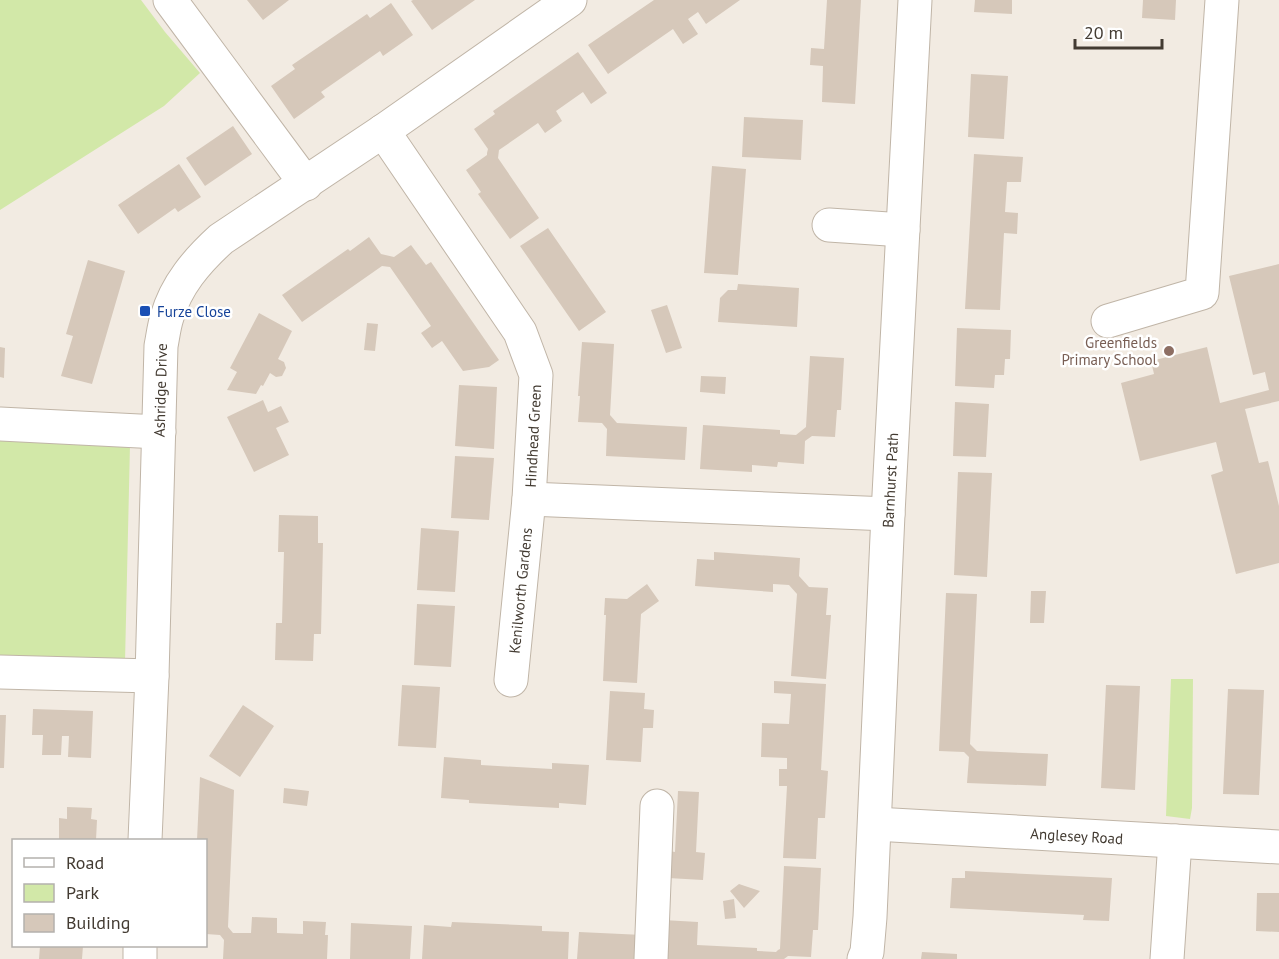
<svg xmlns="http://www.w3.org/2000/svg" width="1279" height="959" font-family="'PT Sans',sans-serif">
<rect width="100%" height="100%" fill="#f2ebe2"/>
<path fill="#d2e8a8" d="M0 0H141L165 32 200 73 164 106 0 210Z
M0 432 130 445 125 662 0 660Z
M1171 679H1193L1192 808 1190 819 1166 816Z"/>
<path fill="#d6c8ba" d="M247 0H289L263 20Z
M413 0H475L432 30 411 1Z
M654 0H740L706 24 698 12 688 19 698 34 683 44 673 29 608 74 588 45Z
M827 0H861L855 104 822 102 823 66 810 65 811 48 824 49Z
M975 0H1012V14L974 12Z
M1143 0H1176L1175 20 1142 18Z
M391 3 413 35 383 56 380 51 321 92 325 97 294 119 271 86 295 69 292 65 367 14 370 18Z
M578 52 607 93 591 104 583 92 556 111 562 121 545 133 538 123 499 150 498 158 539 218 510 239 478 194 481 192 466 170 487 155V153L488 149 474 129 495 114 493 111Z
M971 74 1008 76 1004 139 968 137Z
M744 117 803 120 801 160 742 157Z
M233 126 252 154 205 186 186 158Z
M974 154 1023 157 1021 182H1007L1005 212 1018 213 1017 234 1004 233 1000 310 965 309Z
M179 164 201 197 178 212 175 208 138 234 118 205Z
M712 166 746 169 738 275 704 273Z
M548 228 606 312 579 331 520 246Z
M369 237 381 254 394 257 411 245 426 265 431 262 499 360 489 367 463 371 442 341 432 348 421 333 431 326 390 267 382 266 302 322 282 295 348 249 350 251Z
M88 260 125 271 92 384 61 376 73 336 66 334Z
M1279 264V401L1245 409 1259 463 1268 461 1279 506V563L1236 574 1211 475 1223 471 1216 442 1140 461 1121 383 1154 374 1151 361 1207 347 1220 403 1269 390 1265 372 1253 375 1229 276Z
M738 284 799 288 797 327 718 322 720 298 728 290H737Z
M667 305 682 348 666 353 651 310Z
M259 313 292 331 278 359 284 362 286 368 282 376 276 377 270 373 263 386 261 385 256 394 227 390 237 372 230 368Z
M367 323 378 324 375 351 364 350Z
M957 328 1011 330 1010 359H1005L1004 375H995L994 388 955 386Z
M582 342 614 344 610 415 617 423 687 427 685 460 606 456 607 429 602 423 578 422 580 396H578Z
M0 347 5 348 4 378 0 377Z
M810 356 844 358 841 410H837L835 437 812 436 805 441 804 464 778 462 777 467 752 465V472L700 469 703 425 780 430V434L796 435 806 427Z
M701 376 726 377 725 394 700 392Z
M459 385 497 387 494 449 455 446Z
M263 400 268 412 281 406 289 422 276 428 289 455 254 472 227 417Z
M955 402 989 404 986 457 953 456Z
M455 456 494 458 489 520 451 518Z
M958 472 992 473 987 577 954 575Z
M279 515 318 516V543H323L321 634H314L313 661 275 660 276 623H282L283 587 284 552H278Z
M421 528 459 531 455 592 417 590Z
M714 552 800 558 799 576 809 587 828 588 826 615H831L826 679 791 676 797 594 789 585 773 584V592L695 586 697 559 714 560Z
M647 584 659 601 641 614 637 683 603 681 606 615H604L605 598 627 599Z
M1031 591H1046L1044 623H1030Z
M946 593 977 594 970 744 977 751 1048 754 1046 786 967 783 969 757 964 752 939 751Z
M417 604 455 606 451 667 414 665Z
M774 681 826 684 821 770 828 771 825 818H818L816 859 783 858 787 786H779V769H787V758L761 757 762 723 789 724 791 694 774 693Z
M402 685 440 687 436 748 398 746Z
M1106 685 1140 686 1135 790 1101 788Z
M1228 689 1264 690 1259 795 1223 794Z
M610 691 645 693 644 709 654 710 653 728H643L641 762 606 760Z
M243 705 274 726 240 777 209 756Z
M33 709 93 711 91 758 68 757 69 736H62L61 755H42L43 735H32Z
M0 715H6L4 768H0Z
M444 757 481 760V765L552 769V763L589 765 586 805 559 803V808L469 803V800L441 798Z
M200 777 234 790 228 927 233 933H251L252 917 277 918V933L303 934V921L326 922 325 935H328L327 959H223L224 940 220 935 206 934V840H197Z
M284 788 309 791 307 806 283 803Z
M678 791 699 792 696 852 705 853 703 880 668 878 669 851 675 852Z
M67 807 92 808 91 819 97 820 96 840H59V818L67 819Z
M784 866 821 868 818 930H813L811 957 788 956 784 959H661L663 920 698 922 697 945 757 948V951L776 952 778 950 780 949Z
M965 871 1112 878 1109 921 1083 920 1084 915 950 908 952 878H965Z
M739 884 760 891 744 908 730 891Z
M1257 893H1279V932L1256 931Z
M734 899 736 918 725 919 723 901Z
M452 922 542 926V931L569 932 568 959H422L424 925 451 927Z
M351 923 412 926 410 959H350Z
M579 932 643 935 642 959H577Z
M40 946H83L82 959H39Z
M922 952 957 954V959H921Z"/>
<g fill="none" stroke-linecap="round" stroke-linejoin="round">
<g stroke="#c0b5a7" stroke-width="35">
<g id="minor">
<path d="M170 0 306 184"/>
<path d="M383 131 520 332 536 375 529 499 888 514"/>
<path d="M829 225 903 230"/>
<path d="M1108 321 1202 293 1222 0"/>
<path d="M0 424 159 432"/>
<path d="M0 672 152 676"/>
<path id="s1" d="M511 680 529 499"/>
<path id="s2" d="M875 824 1279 847"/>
<path id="s3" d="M145 840 152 676 161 346C163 336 164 326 167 317 176 285 197 261 221 239L383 131 570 0"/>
<path d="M140 959V946"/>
<path d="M651 959 657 806"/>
<path id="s4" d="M864 959 867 952 870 917 888 514 915 0"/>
<path d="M1167 959 1175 841"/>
</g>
</g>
<use href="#minor" stroke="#fff" stroke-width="33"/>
</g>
<rect fill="#1a4fb4" stroke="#fff" stroke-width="2" x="139" y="305" width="12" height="12" rx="3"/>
<circle fill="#8d6e63" stroke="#fff" stroke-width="2" cx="1169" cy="351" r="6"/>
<g text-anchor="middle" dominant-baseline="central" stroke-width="5" stroke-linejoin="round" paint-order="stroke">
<g font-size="15" fill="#164399" stroke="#fff" text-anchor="start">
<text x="157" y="311">Furze Close</text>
</g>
<g font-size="15" fill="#785e54" stroke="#fff" text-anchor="end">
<text x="1157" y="342">Greenfields<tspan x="1157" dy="17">Primary School</tspan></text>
</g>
<g font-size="15" fill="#433b32" stroke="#fff">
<text stroke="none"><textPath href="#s3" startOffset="450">Ashridge Drive</textPath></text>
<text transform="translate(533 436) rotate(-87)">Hindhead Green</text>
<text stroke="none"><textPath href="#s4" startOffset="480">Barnhurst Path</textPath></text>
<text stroke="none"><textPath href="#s1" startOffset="90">Kenilworth Gardens</textPath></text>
<text stroke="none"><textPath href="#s2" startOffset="202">Anglesey Road</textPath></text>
</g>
</g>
<rect x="12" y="839" width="195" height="108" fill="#ffffff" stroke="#b4b1ad" stroke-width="1.5"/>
<rect x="24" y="858" width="30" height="9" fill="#ffffff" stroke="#b4b1ad" stroke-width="1.5"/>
<text x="66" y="869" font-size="18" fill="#433b32">Road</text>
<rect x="24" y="884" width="30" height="18" fill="#d2e8a8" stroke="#b4b1ad" stroke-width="1.5"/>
<text x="66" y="899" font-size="18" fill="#433b32">Park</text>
<rect x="24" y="914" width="30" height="18" fill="#d6c8ba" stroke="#b4b1ad" stroke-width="1.5"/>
<text x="66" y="929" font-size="18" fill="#433b32">Building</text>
<path d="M1075 39v9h87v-9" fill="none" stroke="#433b32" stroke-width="3"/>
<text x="1084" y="39" font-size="18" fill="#433b32" stroke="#ffffff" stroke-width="4.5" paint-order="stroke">20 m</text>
</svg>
